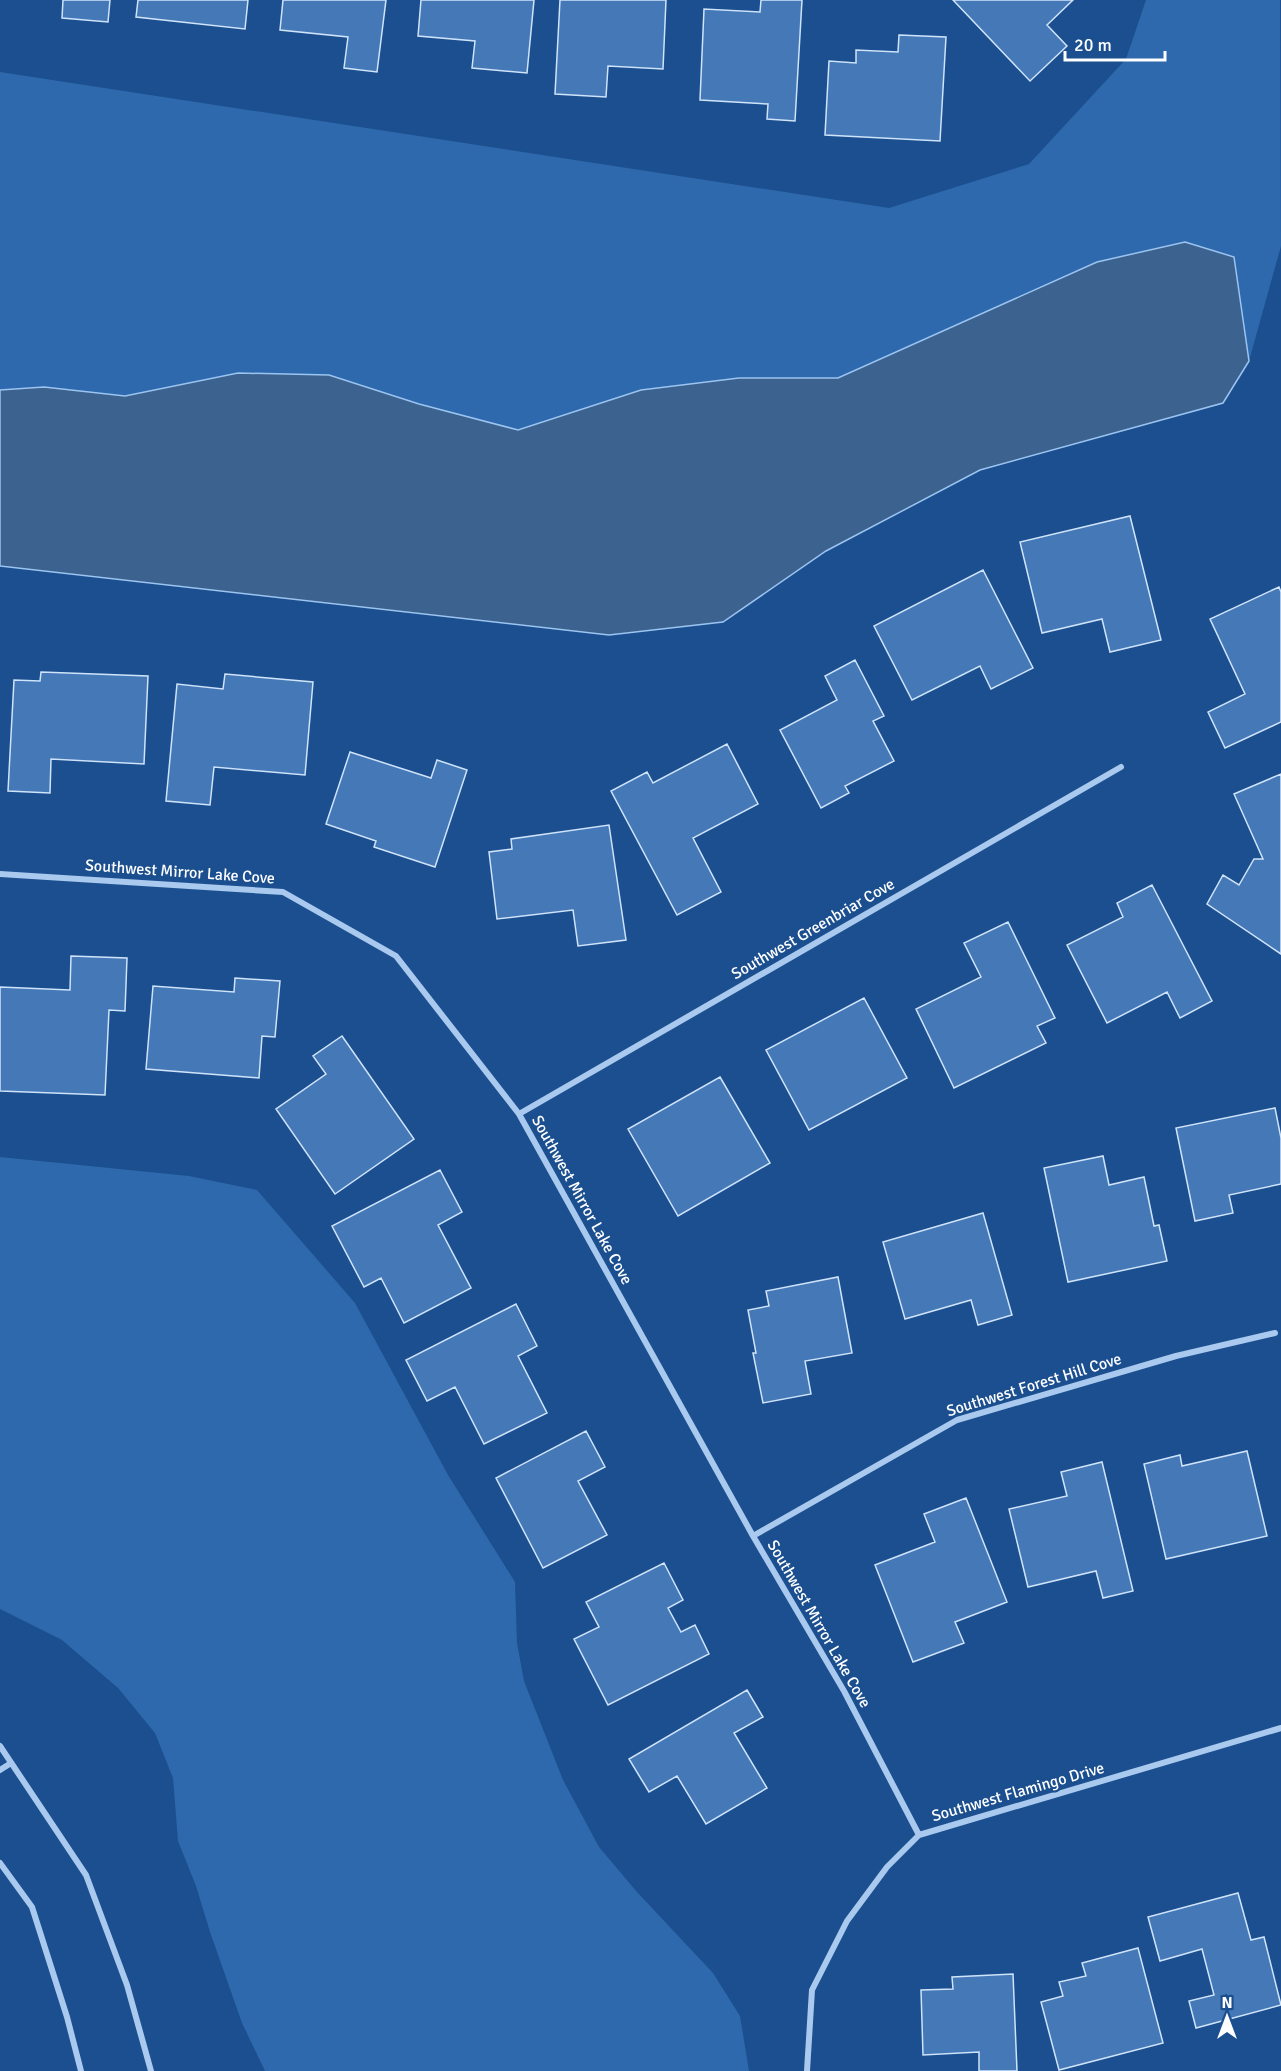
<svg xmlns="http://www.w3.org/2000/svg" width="1281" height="2071" font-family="Signika,sans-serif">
<rect width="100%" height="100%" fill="#1b4f8f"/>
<path fill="#2e69ad" d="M1146 0H1280L1281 246 1249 361 1223 403 980 470 826 551 723 622 609 635 0 566V72L889 208 1029 164 1126 59Z
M0 1157 189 1176 257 1190 355 1303 448 1475 515 1582 517 1643 524 1681 563 1780 599 1847 637 1892 713 1973 740 2016 749 2071H265L242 2023 210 1932 196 1886 178 1841 173 1778 155 1733 118 1688 62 1640 0 1609Z"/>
<path fill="#3c6290" stroke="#9cc4f0" stroke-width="1.5" d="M1185 242 1234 257 1249 361 1223 403 980 470 826 551 723 622 609 635 0 566V390L44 387 125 396 238 373 329 375 419 404 518 430 641 390 739 378H838L1097 262Z"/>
<path fill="#4478b7" stroke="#cfe3fa" stroke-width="1.5" d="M63 0H110L108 22 62 18Z
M138 0H248L245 29 136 17Z
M283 0H386L377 72 344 68 348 37 280 30Z
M421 0H534L527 73 472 68 475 41 418 36Z
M560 0H666L663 69 608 66 606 97 555 94Z
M761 0H802L795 121 767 119 768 104 700 100 704 9 760 12Z
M953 0H1073L1047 25 1067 46 1030 81Z
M899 35 946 37 940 141 825 135 829 61 856 63V50L898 52Z
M1130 516 1161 640 1110 652 1102 619 1042 633 1020 542Z
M983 570 1033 668 991 689 980 666 912 700 874 626Z
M1279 587 1281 592V722L1225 748 1208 712 1245 694 1210 619Z
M855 660 884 716 873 721 894 761 845 786 849 793 821 808 780 730 837 700 825 676Z
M41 672 148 676 144 764 51 759 50 793 8 791 14 680 40 681Z
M225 674 313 682 305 775 214 767 210 805 166 801 177 684 223 689Z
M727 744 758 804 693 838 721 892 677 915 611 791 647 772 653 783Z
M350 752 431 778 437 760 467 770 435 867 374 847 376 841 326 824Z
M1281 774V954L1207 904 1223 875 1239 885 1254 859H1263L1234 794Z
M609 825 626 940 578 946 573 910 497 919 489 852 512 849 511 839Z
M1152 885 1212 1001 1180 1018 1167 992 1107 1023 1067 945 1123 917 1117 903Z
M1008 922 1055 1018 1037 1026 1046 1043 954 1088 916 1009 981 977 964 943Z
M71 956 127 958 125 1011 109 1010 105 1095 0 1091V987L70 990Z
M235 978 280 981 275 1037 262 1036 259 1078 146 1069 153 986 234 992Z
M864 998 907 1078 809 1130 766 1050Z
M342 1036 414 1139 335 1194 276 1109 326 1074 313 1056Z
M720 1077 770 1163 678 1216 628 1129Z
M1275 1108 1281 1138V1184L1229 1195 1233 1213 1195 1221 1176 1128Z
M1103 1156 1109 1185 1144 1177 1154 1226 1159 1225 1167 1261 1068 1282 1044 1168Z
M440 1170 462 1212 438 1225 471 1288 404 1323 381 1278 364 1287 332 1226Z
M983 1213 1012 1315 978 1325 971 1300 905 1319 883 1242Z
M838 1277 852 1353 805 1361 811 1394 763 1403 753 1353H756L748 1310 769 1306 766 1291Z
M516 1304 537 1346 518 1356 547 1413 484 1444 455 1387 427 1401 406 1360Z
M586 1431 605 1467 578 1481 607 1535 543 1568 496 1478Z
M1247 1451 1267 1536 1166 1559 1144 1464 1180 1455 1182 1466Z
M1102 1462 1133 1591 1103 1598 1096 1571 1028 1587 1009 1509 1067 1496 1061 1472Z
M966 1498 1007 1602 955 1622 964 1643 913 1662 875 1565 935 1542 924 1514Z
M664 1563 683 1600 668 1608 681 1632 695 1625 709 1654 608 1705 574 1639 599 1627 586 1602Z
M747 1690 763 1717 734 1733 767 1788 706 1824 677 1776 649 1792 629 1759Z
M1238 1893 1251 1940 1264 1937 1281 2005 1196 2028 1189 2001 1214 1995 1202 1949 1160 1961 1148 1917Z
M1138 1948 1163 2043 1059 2070 1041 2002 1063 1996 1059 1982 1086 1976 1082 1963Z
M1013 1974 1017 2071H979V2052L923 2055 921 1990 953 1989 952 1977Z"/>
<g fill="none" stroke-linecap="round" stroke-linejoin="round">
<path stroke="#a9c9ee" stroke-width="6" d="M0 874 283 892 396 956 519 1114 753 1536 844 1691 919 1835
M519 1114 1121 767
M753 1536 957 1420 1176 1356 1275 1333
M0 1746 86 1875 127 1985 151 2071
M0 1770 11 1763
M0 1863 32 1907 67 2017 81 2071
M807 2071 812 1990 847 1921 887 1867 919 1835 1281 1728"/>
</g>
<g text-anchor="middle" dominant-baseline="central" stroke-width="4.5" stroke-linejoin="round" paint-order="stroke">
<g font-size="16" fill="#fff" stroke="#1b4f8f">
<text transform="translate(180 872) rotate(4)">Southwest Mirror Lake Cove</text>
<text transform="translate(813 929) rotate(-30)">Southwest Greenbriar Cove</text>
<text transform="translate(582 1200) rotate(61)">Southwest Mirror Lake Cove</text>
<text transform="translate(1034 1385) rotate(-17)">Southwest Forest Hill Cove</text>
<text transform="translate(819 1624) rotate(60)">Southwest Mirror Lake Cove</text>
<text transform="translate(1018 1792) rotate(-16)">Southwest Flamingo Drive</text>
</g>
</g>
<g transform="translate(1227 2017)" stroke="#1b4f8f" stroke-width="4.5" paint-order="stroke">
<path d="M0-4.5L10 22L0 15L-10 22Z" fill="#ffffff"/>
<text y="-9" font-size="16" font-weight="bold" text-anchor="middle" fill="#ffffff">N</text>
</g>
<path d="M1065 51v9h100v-9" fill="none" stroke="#ffffff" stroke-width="3"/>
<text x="1074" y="51" font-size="18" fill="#ffffff" stroke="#1b4f8f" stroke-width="4.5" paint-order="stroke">20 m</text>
</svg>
